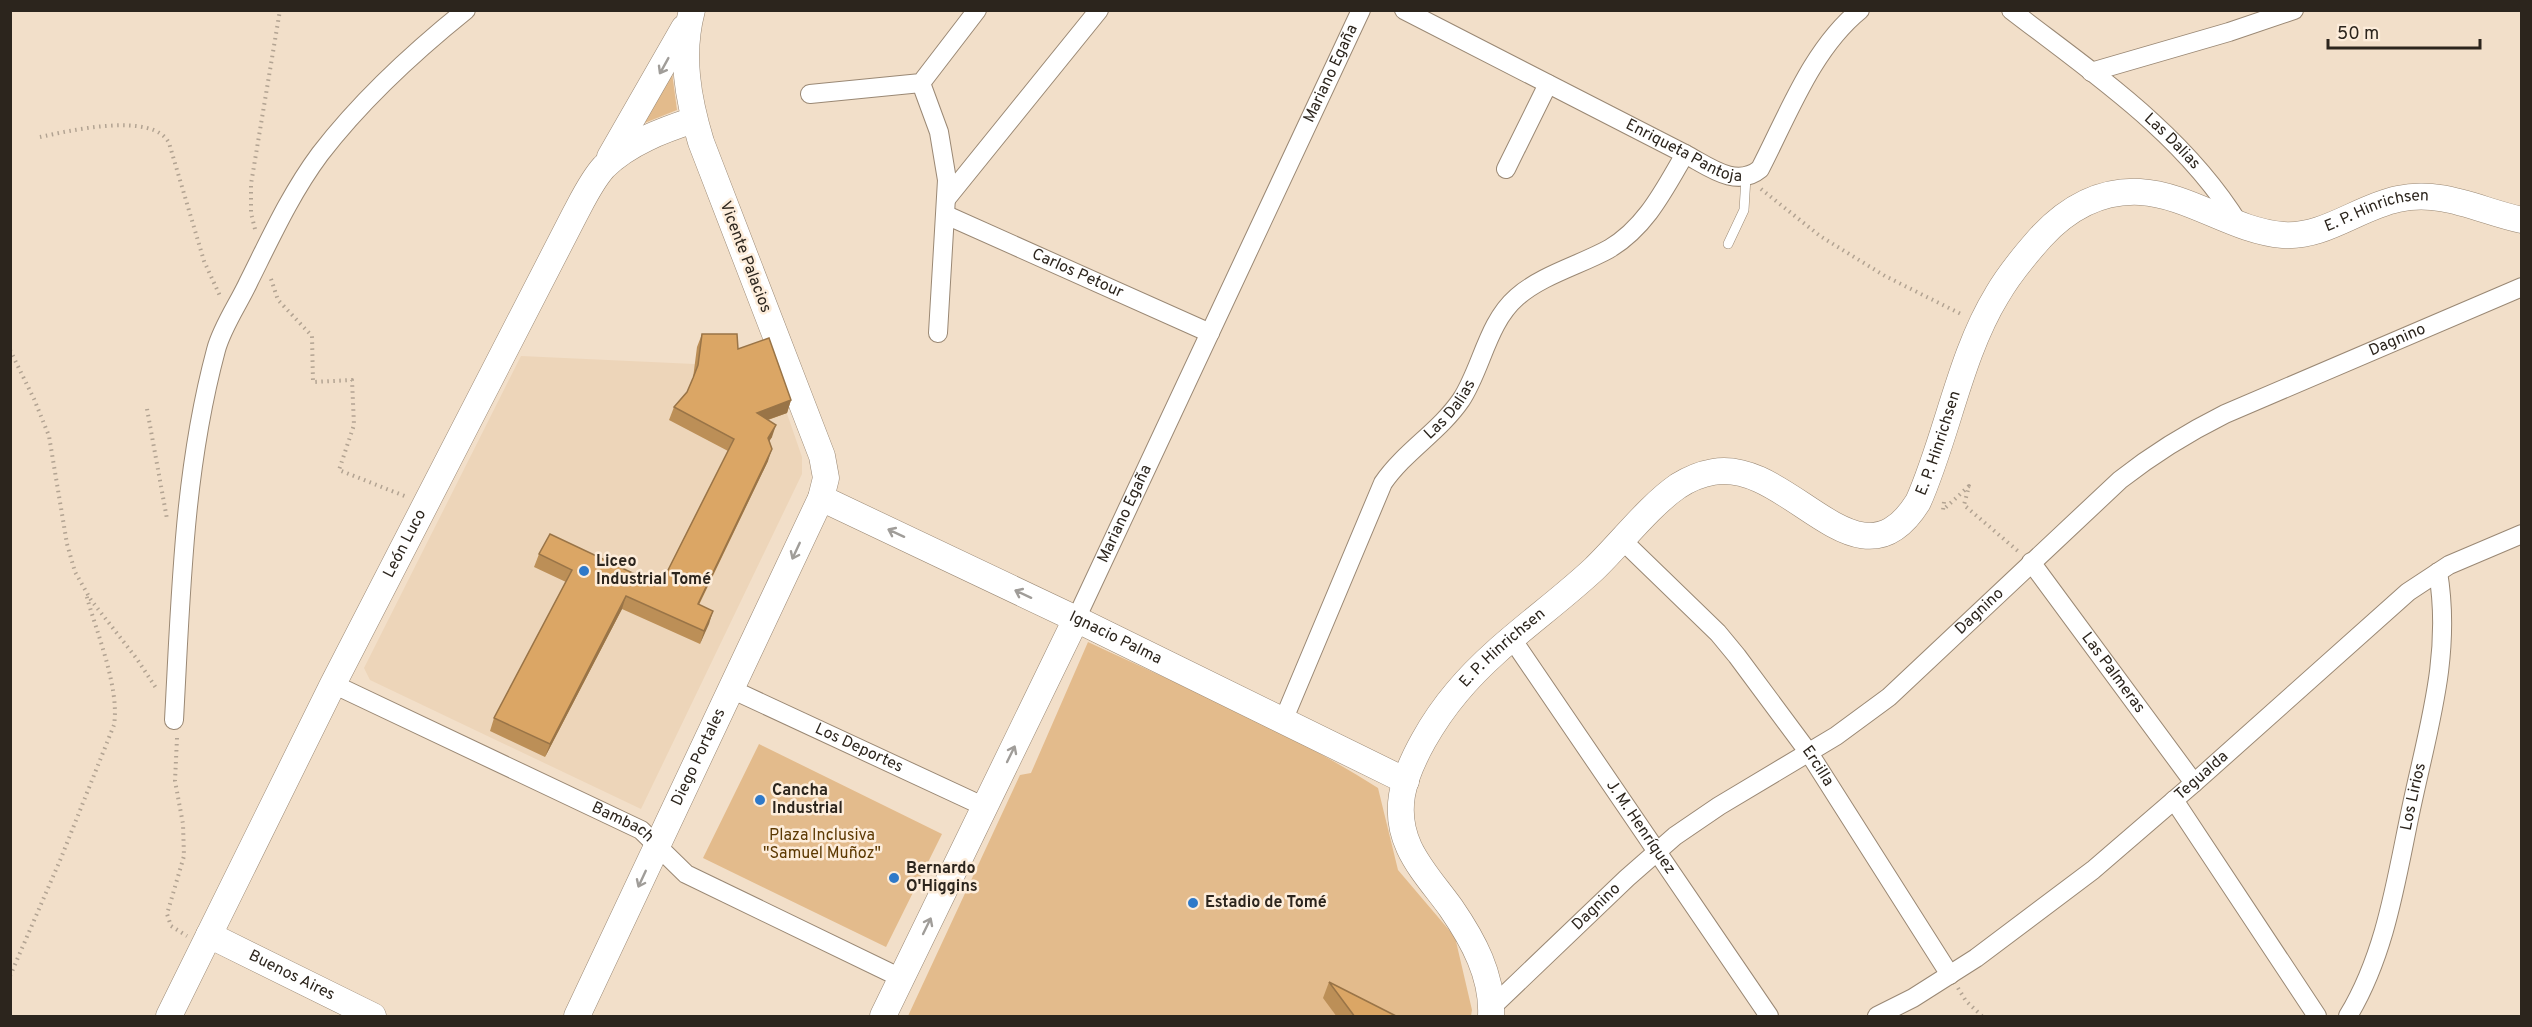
<svg xmlns="http://www.w3.org/2000/svg" width="2532" height="1027" font-family="Overpass,sans-serif">
<rect width="100%" height="100%" fill="#f2dfc9"/>
<path fill="#edd5b9" d="M765 350 802 457V474L641 809 370 680 364 668 521 356 716 365Z"/>
<path fill="#e3bb8c" d="M671 65 677 110 637 126Z
M1088 642C1186 688 1287 730 1378 788L1398 870 1455 937 1472 1010 1471 1016H908L1020 775 1031 773Z
M759 744 942 834 886 947 703 858Z"/>
<g fill="none" stroke-linecap="round" stroke-linejoin="round">
<g stroke="#9a8874" stroke-width="10">
<path id="lane" d="M1728 244 1744 210 1746 177"/>
</g>
<g stroke="#9a8874" stroke-width="20">
<g id="street">
<path id="s1" d="M1404 10 1685 154C1708 166 1736 189 1760 169 1788 115 1812 49 1860 10"/>
<path id="s2" d="M2011 10C2094 74 2183 133 2239 224"/>
<path d="M2091 72 2229 32 2294 10"/>
<path d="M921 83 939 132 947 180 938 333"/>
<path d="M810 94 921 83 977 10"/>
<path d="M1506 169 1548 84"/>
<path d="M947 198 1099 10"/>
<path id="s3" d="M946 215 1210 333"/>
<path id="s4" d="M1622 540 1718 633 1737 656 1809 753 1950 975"/>
<path id="s5" d="M2031 562 2194 783"/>
<path id="s6" d="M1076 619 1361 10"/>
<path id="s7" d="M1512 639 1769 1016"/>
<path id="s8" d="M333 684 641 830 686 874 901 978"/>
<path id="s9" d="M731 689 985 807"/>
<path d="M174 720C181 595 183 473 216 350 222 327 239 303 249 281 271 237 291 193 320 154 360 102 415 51 466 10"/>
<path id="s10" d="M1283 721 1383 483C1405 451 1439 432 1461 400 1482 368 1487 323 1517 297 1542 275 1580 265 1609 249 1646 227 1664 190 1685 154"/>
<path d="M2174 800 2317 1016"/>
<path id="s11" d="M1491 1008 1627 878 1675 836 1719 806 1836 736 1889 697 2120 480C2153 454 2187 433 2225 414L2522 287"/>
<path id="s12" d="M1877 1016 1913 998 1976 958 2093 870 2194 783 2408 592 2449 565 2522 534"/>
<path id="s13" d="M2348 1016C2386 953 2396 880 2411 809 2428 728 2452 655 2438 572"/>
</g>
</g>
<g stroke="#9a8874" stroke-width="27">
<g id="secondary">
<path d="M610 157 684 28"/>
<path id="s14" d="M821 498 1076 619 1406 781"/>
<path id="s15" d="M209 935 373 1016"/>
<path id="s16" d="M169 1016 333 684 575 214C583 199 592 180 604 167 628 143 663 130 694 120"/>
<path id="s17" d="M577 1016 821 498 826 478 822 456 701 142C688 99 680 55 692 10"/>
<path d="M883 1016 1076 619"/>
<path id="s18" d="M1491 1016C1493 976 1473 940 1451 908 1425 872 1394 844 1402 795 1408 761 1435 718 1457 692 1496 645 1549 611 1594 569 1620 544 1649 506 1678 486 1689 479 1701 474 1713 472 1790 458 1858 598 1918 502 1947 437 1960 355 1997 295 2009 274 2025 255 2041 237 2067 209 2100 190 2140 192 2190 195 2233 231 2283 235 2324 238 2359 207 2398 199 2442 189 2480 211 2522 220"/>
</g>
</g>
<path stroke="#b2a392" stroke-width="4" stroke-dasharray="1.5 4.5" stroke-linecap="butt" d="M40 137C68 131 153 111 169 143L204 261 220 296
M1761 189 1820 236 1885 276 1963 315
M255 229 251 213V184L280 10
M271 279 278 300 312 336 313 382 352 380 354 425 339 470 407 497
M10 350 34 399 49 436 67 544 75 572 91 600 137 659 156 688
M147 409 167 519
M1944 502 1943 510 1969 486 1964 505 2019 552
M177 738 175 781 183 824 184 856 167 914 171 926 187 936
M10 976 61 858 114 725C120 688 96 631 86 594
M1958 988 1966 1001 1982 1016"/>
<use href="#lane" stroke="#fff" stroke-width="9"/>
<use href="#street" stroke="#fff" stroke-width="18"/>
<use href="#secondary" stroke="#fff" stroke-width="26"/>
</g>
<path fill="#bc8f57" d="M702 334 738 349 791 400 787 413 768 420 772 437 769 441 768 461 699 605 713 611 700 644 622 609 545 757 490 731 494 718 566 582 534 567 539 554 660 586 728 451 669 420 674 407 687 392 693 378 697 347Z
M1329 982 1398 1017H1337L1323 998Z"/>
<path fill="#997447" d="M791 400 787 413 753 425 757 413Z
M776 425 772 437 763 451 768 438Z
M772 449 768 461 693 616 698 604Z
M626 596 622 609 545 757 550 744Z
M713 611 709 624 700 644 704 631Z"/>
<path fill="#dba665" stroke="#997447" stroke-width="1.5" d="M702 334H737L738 349 769 338 791 400 757 413 776 425 768 438 772 449 698 604 713 611 704 631 626 596 550 744 494 718 572 570 539 554 550 534 660 586 734 439 674 407 687 392 693 378 698 365Z
M1329 982 1398 1017H1355Z"/>
<defs><path id="oneway-shaft" d="M-6 0H5M1.5-3L5.5 0L1.5 3" fill="none" stroke-width="1.6" stroke-linecap="round" stroke-linejoin="round" transform="scale(1.5)"/></defs>
<g stroke="#a09d99">
<use href="#oneway-shaft" transform="translate(664 66) rotate(119)"/>
<use href="#oneway-shaft" transform="translate(896 533) rotate(-155)"/>
<use href="#oneway-shaft" transform="translate(796 551) rotate(115)"/>
<use href="#oneway-shaft" transform="translate(1023 594) rotate(-155)"/>
<use href="#oneway-shaft" transform="translate(1011 754) rotate(-64)"/>
<use href="#oneway-shaft" transform="translate(642 879) rotate(115)"/>
<use href="#oneway-shaft" transform="translate(927 926) rotate(-64)"/>
</g>
<g fill="#2e79c9" stroke="#fdeddb" stroke-width="2">
<circle cx="584" cy="571" r="6"/>
<circle cx="760" cy="800" r="6"/>
<circle cx="894" cy="878" r="6"/>
<circle cx="1193" cy="903" r="6"/>
</g>
<g text-anchor="middle" dominant-baseline="central" stroke-width="5" stroke-linejoin="round" paint-order="stroke">
<g font-size="16" fill="#2c251d" stroke="#fdeddb">
<text stroke="none"><textPath href="#s6" startOffset="602">Mariano Egaña</textPath></text>
<text stroke="none"><textPath href="#s2" startOffset="208">Las Dalias</textPath></text>
<text stroke="none"><textPath href="#s1" startOffset="314">Enriqueta Pantoja</textPath></text>
<text stroke="none"><textPath href="#s18" startOffset="1593">E. P. Hinrichsen</textPath></text>
<text transform="translate(745 257) rotate(69)">Vicente Palacios</text>
<text stroke="none"><textPath href="#s3" startOffset="144">Carlos Petour</textPath></text>
<text stroke="none"><textPath href="#s11" startOffset="1136">Dagnino</textPath></text>
<text stroke="none"><textPath href="#s10" startOffset="358">Las Dalias</textPath></text>
<text stroke="none"><textPath href="#s18" startOffset="1000">E. P. Hinrichsen</textPath></text>
<text stroke="none"><textPath href="#s6" startOffset="116">Mariano Egaña</textPath></text>
<text stroke="none"><textPath href="#s16" startOffset="528">León Luco</textPath></text>
<text stroke="none"><textPath href="#s11" startOffset="632">Dagnino</textPath></text>
<text stroke="none"><textPath href="#s14" startOffset="326">Ignacio Palma</textPath></text>
<text stroke="none"><textPath href="#s18" startOffset="426">E. P. Hinrichsen</textPath></text>
<text stroke="none"><textPath href="#s5" startOffset="138">Las Palmeras</textPath></text>
<text stroke="none"><textPath href="#s9" startOffset="141">Los Deportes</textPath></text>
<text stroke="none"><textPath href="#s17" startOffset="286">Diego Portales</textPath></text>
<text stroke="none"><textPath href="#s4" startOffset="300">Ercilla</textPath></text>
<text stroke="none"><textPath href="#s12" startOffset="405">Tegualda</textPath></text>
<text stroke="none"><textPath href="#s13" startOffset="230">Los Lirios</textPath></text>
<text stroke="none"><textPath href="#s8" startOffset="321">Bambach</textPath></text>
<text stroke="none"><textPath href="#s7" startOffset="228">J. M. Henríquez</textPath></text>
<text stroke="none"><textPath href="#s11" startOffset="146">Dagnino</textPath></text>
<text stroke="none"><textPath href="#s15" startOffset="92">Buenos Aires</textPath></text>
</g>
<g font-size="16" font-weight="bold" fill="#2c251d" stroke="#fdeddb" text-anchor="start">
<text x="596" y="562">Liceo<tspan x="596" dy="18">Industrial Tomé</tspan></text>
<text x="772" y="791">Cancha<tspan x="772" dy="18">Industrial</tspan></text>
<text x="906" y="869">Bernardo<tspan x="906" dy="18">O'Higgins</tspan></text>
<text x="1205" y="903">Estadio de Tomé</text>
</g>
<g font-size="16" fill="#5c3902" stroke="#fdeddb">
<text x="822" y="836">Plaza Inclusiva<tspan x="822" dy="18">"Samuel Muñoz"</tspan></text>
</g>
</g>
<rect width="2532" height="1027" fill="none" stroke="#2c251d" stroke-width="24"/>
<path d="M2328 39v9h152v-9" fill="none" stroke="#2c251d" stroke-width="3"/>
<text x="2337" y="39" font-size="18" fill="#2c251d" stroke="#fdeddb" stroke-width="4.5" paint-order="stroke">50 m</text>
</svg>
